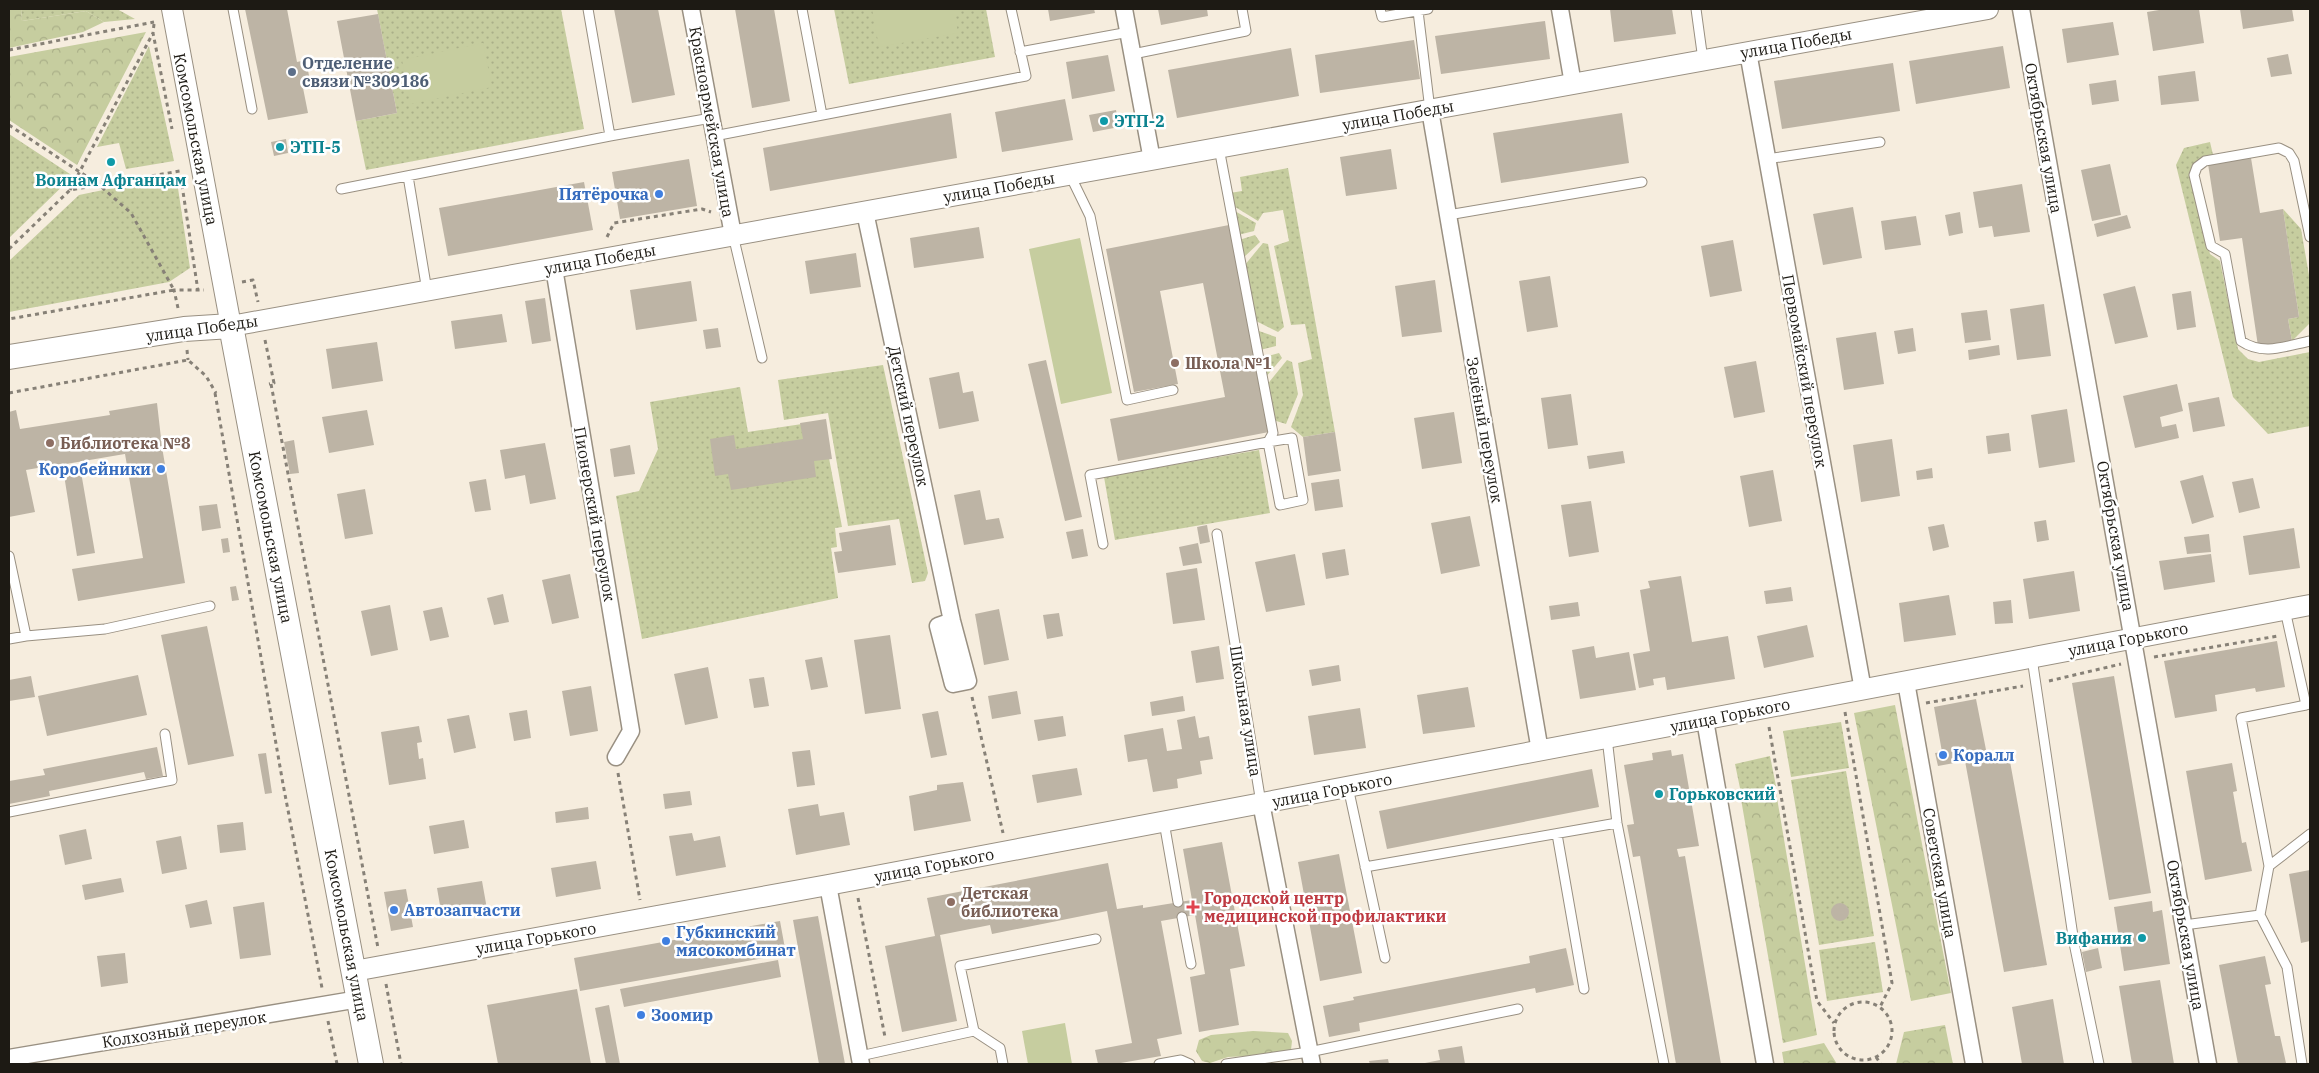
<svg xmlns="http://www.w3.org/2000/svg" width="2319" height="1073" font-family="'IBM Plex Serif',serif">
<defs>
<pattern id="grass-dots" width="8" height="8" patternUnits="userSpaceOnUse" patternTransform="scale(1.25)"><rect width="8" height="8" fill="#c6cd9f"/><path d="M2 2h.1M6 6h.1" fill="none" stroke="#aaaf88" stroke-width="1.8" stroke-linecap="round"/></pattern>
<pattern id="forest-crowns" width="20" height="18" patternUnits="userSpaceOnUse" patternTransform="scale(1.25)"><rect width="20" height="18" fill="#c6cd9f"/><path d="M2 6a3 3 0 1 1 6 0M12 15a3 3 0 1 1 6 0" fill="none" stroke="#aaaf88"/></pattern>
</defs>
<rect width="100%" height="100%" fill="#f6edde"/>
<path fill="url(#grass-dots)" d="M21 9H117L135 19 104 22 86 11 22 21Z
M377 9H561L584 129 366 170 356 121 397 113Z
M834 9H986L995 57 849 84Z
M149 46 174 161 126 169 119 143 97 147Z
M9 134 73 176 9 238Z
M2210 142 2214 159 2207 162 2192 179 2210 254 2220 261 2238 349 2248 359 2259 362 2310 352V426L2268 434 2233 397 2176 165 2184 148Z
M1288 168 1335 432 1303 437 1291 427 1303 395 1298 363 1312 359 1305 324 1291 325 1274 246 1289 241 1283 210 1263 213 1258 221 1232 205 1230 193 1242 191 1240 177Z
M176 175 190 268 169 282 9 312V261L79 195Z
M2283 209 2301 229 2310 281V323L2292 341 2288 319 2299 317Z
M1233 210 1256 223 1254 231 1238 235Z
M1255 235 1260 242 1242 259 1239 240Z
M1263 243 1268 244 1284 327 1278 332 1254 320 1244 266Z
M1256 330 1276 337V346L1260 350Z
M1279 353 1282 358 1265 378 1261 358Z
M1287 360 1292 362 1298 394 1286 424 1273 420 1266 386Z
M883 365 928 573 925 581 912 583 899 519 848 526 828 413 784 420 778 380Z
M740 387 748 432 822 421 842 527 835 528 837 547 831 548 838 598 642 639 616 496 639 491 658 449 650 402Z
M1259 450 1270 513 1115 540 1104 477Z
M1841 722 1849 768 1791 777 1783 731Z
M1770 756 1776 786 1741 793 1735 764Z
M1846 771 1874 936 1819 945 1791 780Z
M1875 942 1883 992 1827 1001 1819 950Z"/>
<path fill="url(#forest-crowns)" d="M9 9H21L22 21 86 11 104 22 83 32 9 48Z
M146 32 77 165 9 120V57Z
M1895 705 1951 993 1911 1001 1854 713Z
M1776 792 1817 1035 1783 1043 1741 799Z
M1945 1025 1953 1064H1896L1904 1032Z
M1253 1031 1288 1033 1292 1041 1291 1050 1269 1055 1228 1057 1210 1063 1202 1061 1196 1051 1199 1040 1211 1035Z
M1824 1043 1837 1064H1784L1782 1052Z"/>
<path fill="#c6cd9f" d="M872 9H954L958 33 879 47Z
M483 43 492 87 411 104 402 60Z
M1080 238 1112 393 1061 404 1029 249Z
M1065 1023 1072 1064H1028L1022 1031Z"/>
<path fill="#bdb4a5" d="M245 9H287L297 62 306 60 311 86 303 88 308 113 268 120Z
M614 9H658L675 95 632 103Z
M735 9H774L790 101 752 108Z
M1048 9H1094L1095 13 1050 21Z
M1158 9H1207L1208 16 1161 25Z
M1610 9H1672L1676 34 1614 42Z
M2165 9H2199L2204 43 2153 51 2147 12Z
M2240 9H2292L2294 21 2243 29Z
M378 14 397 113 356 121 337 21Z
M1545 21 1550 59 1441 74 1435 36Z
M2113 22 2119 55 2067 63 2062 29Z
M1414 40 1420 79 1320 93 1315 55Z
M2003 46 2010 88 1916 104 1909 61Z
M1291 48 1299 96 1177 118 1168 70Z
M2288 54 2292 74 2271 77 2267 58Z
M1108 55 1115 91 1072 99 1066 62Z
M1893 63 1900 111 1782 129 1774 81Z
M2195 71 2199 101 2161 105 2158 76Z
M2116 80 2119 101 2092 105 2089 84Z
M1065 99 1073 140 1002 152 995 112Z
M1116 110 1119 127 1093 132 1089 115Z
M951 113 957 158 770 191 763 148Z
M1622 113 1629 163 1501 183 1493 133Z
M286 139 288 153 274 156 271 142Z
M1391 149 1397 189 1346 196 1340 157Z
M2251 158 2260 213 2283 209 2299 317 2288 319 2292 341 2258 346 2242 238 2220 241 2208 164Z
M689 159 697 206 620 219 612 172Z
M2110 164 2121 215 2092 221 2081 170Z
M584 182 593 230 448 256 439 208Z
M2022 184 2030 232 1994 237 1992 226 1979 228 1973 192Z
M1853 207 1862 258 1823 265 1813 214Z
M1960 212 1963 233 1949 236 1945 215Z
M2127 215 2131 228 2097 237 2094 224Z
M1916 216 1921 245 1885 250 1881 221Z
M1229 225 1269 432 1118 461 1110 419 1225 397 1203 283 1160 291 1178 384 1134 392 1106 249Z
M979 227 984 258 914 268 910 238Z
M1733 240 1742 291 1710 297 1701 246Z
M856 253 861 287 810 294 805 261Z
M1550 276 1558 327 1527 332 1519 281Z
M1435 280 1442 332 1402 337 1395 286Z
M691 281 697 321 636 330 630 290Z
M2135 286 2148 337 2115 344 2103 294Z
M2191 291 2196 327 2177 330 2172 294Z
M545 298 551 341 532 344 525 301Z
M2044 304 2051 356 2017 360 2010 309Z
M1987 310 1991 340 1965 343 1961 313Z
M502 314 507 342 455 349 451 321Z
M718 328 721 347 706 349 703 330Z
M1913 328 1916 351 1898 354 1894 331Z
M1876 332 1884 384 1844 390 1836 338Z
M377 342 383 381 332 389 326 349Z
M1999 345 2000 355 1969 360 1968 350Z
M1046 360 1082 517 1065 521 1028 364Z
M1756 361 1765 412 1734 418 1724 367Z
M959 372 963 393 973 391 979 421 939 429 929 378Z
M2177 384 2183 411 2160 417 2162 427 2176 424 2179 438 2135 448 2123 396Z
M1571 394 1578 445 1548 449 1541 398Z
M2219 397 2225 426 2193 432 2188 403Z
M157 403 162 447 185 583 78 601 72 569 143 558 125 454 154 449 66 464 67 470 50 473 49 466 26 470 35 512 9 517V412L16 410 20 429 110 415 109 411Z
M2067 409 2075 462 2039 468 2031 415Z
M367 410 374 445 329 453 322 417Z
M1454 412 1462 463 1422 469 1414 418Z
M826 419 832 459 814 461 816 477 731 490 728 474 715 476 710 439 734 435 736 449 803 439 800 423Z
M1335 432 1341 471 1308 476 1303 437Z
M2009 433 2011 451 1988 454 1986 436Z
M1892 439 1900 496 1861 502 1853 445Z
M294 440 299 473 290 474 284 442Z
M545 443 556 499 530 504 525 475 505 479 500 450Z
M630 445 635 474 614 477 610 449Z
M1623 451 1625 463 1589 469 1587 456Z
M1932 468 1933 478 1917 480 1916 471Z
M1773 470 1782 521 1749 527 1740 476Z
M81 472 95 553 77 556 64 475Z
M2203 475 2214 517 2192 524 2180 481Z
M2253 478 2260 508 2239 513 2232 482Z
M486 479 491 510 475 512 469 482Z
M1339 479 1343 507 1315 511 1311 483Z
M365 489 373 534 345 539 337 494Z
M980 490 986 520 999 518 1004 538 964 545 954 495Z
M1591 501 1599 552 1569 557 1561 505Z
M217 504 221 528 202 531 199 506Z
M1470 516 1480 566 1441 574 1431 523Z
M2046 520 2049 540 2037 542 2034 522Z
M1944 524 1949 547 1933 551 1928 527Z
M890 525 896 565 838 573 834 552 842 551 839 533Z
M1207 525 1210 542 1200 544 1197 527Z
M2294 528 2300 568 2249 575 2243 536Z
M1083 529 1088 556 1072 559 1066 532Z
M2209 534 2211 552 2187 554 2184 537Z
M228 538 230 552 223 553 221 539Z
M1198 543 1202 563 1183 566 1179 547Z
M1345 549 1349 575 1326 579 1322 553Z
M1295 554 1305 605 1266 612 1255 562Z
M2211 554 2215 582 2164 590 2159 561Z
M1197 568 1205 620 1173 624 1166 573Z
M2074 571 2080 611 2029 619 2023 579Z
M570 574 579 618 552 624 542 580Z
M1681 576 1692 642 1728 636 1735 679 1667 690 1665 677 1653 679 1654 685 1639 688 1633 654 1650 651 1640 590 1650 588 1648 581Z
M236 586 239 600 232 601 230 587Z
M1791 587 1793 601 1766 604 1764 591Z
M503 594 509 622 494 625 487 598Z
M1949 595 1956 635 1904 642 1899 603Z
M2011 600 2013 623 1995 624 1993 602Z
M1578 602 1580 616 1551 620 1549 606Z
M390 605 398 650 371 656 361 611Z
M442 607 449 637 430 641 423 611Z
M999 609 1009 660 984 665 975 614Z
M1059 613 1063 636 1047 639 1043 615Z
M1807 625 1814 657 1764 668 1757 636Z
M207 626 234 756 188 765 161 635Z
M890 635 901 709 865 714 854 640Z
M2277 641 2285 687 2256 692 2255 688 2215 695 2217 711 2175 718 2164 661Z
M1219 646 1224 679 1196 683 1191 651Z
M1594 646 1596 658 1629 652 1636 690 1580 699 1572 650Z
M822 657 828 687 811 690 805 660Z
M1339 665 1341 681 1312 686 1309 670Z
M708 667 718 718 685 725 674 674Z
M138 675 147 715 47 736 38 696Z
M31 676 35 697 9 701V680Z
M2114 676 2151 893 2109 900 2072 683Z
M764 677 769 706 754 708 749 679Z
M591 686 598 731 570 736 562 691Z
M1468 687 1475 727 1423 734 1417 695Z
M1017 691 1021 714 992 719 988 696Z
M1183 696 1185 711 1152 716 1150 702Z
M1976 699 1988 760 2009 756 2047 965 2004 972 1965 761 1938 766 1935 753 1942 752 1934 707Z
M1360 708 1366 748 1314 755 1308 716Z
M527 710 531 738 514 741 509 713Z
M938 711 947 755 931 758 922 714Z
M469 715 476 748 454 753 447 719Z
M1063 716 1066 736 1038 741 1034 720Z
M1195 716 1199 738 1209 736 1213 759 1200 761 1202 774 1177 779 1178 788 1153 792 1147 759 1128 762 1124 735 1163 728 1167 751 1182 749 1177 720Z
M419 726 422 742 417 743 419 759 423 758 426 779 389 785 381 732Z
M157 747 163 776 146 779 144 772 49 791 50 796 9 804V781L45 775 43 769Z
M810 750 815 785 797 787 792 752Z
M1671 750 1672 756 1683 754 1699 846 1677 849 1679 857 1685 856 1721 1064H1676L1640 856 1633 857 1627 825 1634 824 1624 765 1653 760 1652 753Z
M266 753 272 793 265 794 258 754Z
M2232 763 2237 791 2233 792 2242 843 2246 842 2252 871 2205 880 2186 771Z
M1077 768 1082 795 1037 803 1032 775Z
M1592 769 1599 807 1387 849 1379 811Z
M963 782 971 821 914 831 909 796 937 790V785Z
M690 791 692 805 665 809 663 794Z
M818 804 820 816 844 812 850 845 796 855 788 809Z
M588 807 589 819 556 823 555 812Z
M464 820 469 848 434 854 429 826Z
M243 822 246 850 220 853 217 825Z
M86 829 92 859 65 865 59 835Z
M692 833 694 841 720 836 726 867 676 876 669 836Z
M181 836 187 869 162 874 156 841Z
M1222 842 1245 966 1230 969 1239 1025 1199 1032 1190 977 1205 974 1195 915 1161 921 1182 1034 1157 1039 1161 1056 1115 1064H1098L1095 1050 1132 1043 1107 911 992 934 990 925 940 935 957 1021 902 1032 885 946 935 936 927 898 1108 863 1117 909 1143 905V908L1192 900 1183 849Z
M1339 854 1362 973 1320 981 1298 862Z
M596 861 601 889 556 897 551 868Z
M2310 870V941L2301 943 2289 874Z
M121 878 124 892 85 900 82 885Z
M482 881 487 909 442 917 437 888Z
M406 889 413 927 391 931 384 892Z
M207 900 212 924 190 928 185 905Z
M2152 901 2153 912 2162 910 2170 964 2124 971 2114 907Z
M264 902 271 955 240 959 233 907Z
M1831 912a9 9 0 1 1 18 0a9 9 0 1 1-18 0Z
M818 916 845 1064H819L793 920Z
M780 921 786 954 580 991 574 958Z
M1566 948 1574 985 1536 993 1535 988 1359 1023 1360 1031 1329 1037 1323 1006 1354 1000 1353 997 1530 963 1529 956Z
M2098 948 2102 968 2086 972 2082 952Z
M125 953 128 983 101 987 97 956Z
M2265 956 2271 984 2265 985 2275 1036H2280L2286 1063 2238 1064 2219 965Z
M778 960 781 977 624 1007 620 989Z
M2160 980 2174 1064H2132L2119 986Z
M577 989 591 1064H498L487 1005Z
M2053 999 2064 1064H2022L2012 1007Z
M609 1005 620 1064H606L595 1008Z
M1462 1046 1465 1064H1420L1440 1060 1438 1050Z
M1388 1059 1389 1064H1370L1369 1061Z"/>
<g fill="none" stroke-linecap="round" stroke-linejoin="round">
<g stroke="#999082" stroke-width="11">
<path id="service" d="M233 9 252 109
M588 9 610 136 711 118
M802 9 822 115
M1380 9 1382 17 1428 9
M1696 9 1703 60
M1418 11 1430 110
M1020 52 1129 32
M1133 54 1246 31 1242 9
M714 136 1026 76 1011 9
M1767 159 1880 142
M1070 175 1090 216 1127 400 1173 390
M408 176 427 291
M341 189 610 136
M1448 215 1642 182
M733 235 762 358
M2310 237 2294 161 2289 153 2279 148 2205 161 2197 167 2194 175 2211 246 2225 254 2241 341C2263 356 2286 346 2310 341
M1217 534 1261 803
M1103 544 1090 475 1268 442 1292 438 1303 500 1280 505 1268 442 1273 433 1219 148
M9 556 26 636 9 639
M2285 610 2306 705 2310 704
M26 636 105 629 210 606
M2032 658 2074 943 2099 1064
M1607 738 1617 823 1664 1064
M1348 787 1385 958
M9 812 172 780 165 734
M1164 822 1178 902
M1557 834 1584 989
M2269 866 2310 834
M1365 867 1617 823
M2260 915 2269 866 2241 718 2306 705
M1182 917 1191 964
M2184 925 2260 915 2287 967 2302 1064
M860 1056 974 1031
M1003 1064 1000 1048 974 1031 960 966 1096 939
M1159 1064 1181 1060 1190 1064
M1226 1064 1309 1052 1518 1009"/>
</g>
<g stroke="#999082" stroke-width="19">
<path id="minor" d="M691 9 733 235
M1124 9 1152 160
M1560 9 1573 84
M2021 9 2208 1064
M1748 52 1863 690
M1430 110 1540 751
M865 212 952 621 968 681 953 684 938 626 952 621
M554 268 631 731 616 757
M1906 682 1974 1064
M1705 720 1765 1064
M1261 803 1312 1064
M828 885 861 1064
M9 1058 359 999"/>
</g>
<g stroke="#999082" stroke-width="22">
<path id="tertiary" d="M172 9 231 326 1988 9
M354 971 828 885 2310 605"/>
</g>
<g stroke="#999082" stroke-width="26">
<path id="secondary" d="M9 357 184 329 231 326 371 1064"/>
</g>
<path stroke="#878177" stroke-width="3" stroke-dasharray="4 4" stroke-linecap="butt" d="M154 24 153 33 172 129
M9 50 154 22
M9 125 98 184 131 213 174 290 9 319
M182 185 198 291
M70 190 153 33
M607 237 614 223 702 209 711 212
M9 249 70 190 180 171 181 174
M242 282 253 280 258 302
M178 308 174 290H204
M265 340 274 383 269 384
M187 350 188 360
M271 384 378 948
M9 393 188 360 206 376 216 393
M215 393 283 784 322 988
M2154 657 2278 636
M2049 681 2121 664
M972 697 1003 833
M1926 703 2023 686
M1845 712 1892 983 1880 1007
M1769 727 1817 1001 1834 1023
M618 773 640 900
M858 898 885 1037
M386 984 401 1064
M1834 1031a29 29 0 1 1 58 0a29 29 0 1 1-58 0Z
M328 1021 337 1064
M1876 1057 1881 1064"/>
<use href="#service" stroke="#fff" stroke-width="9"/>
<use href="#minor" stroke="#fff" stroke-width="16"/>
<use href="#tertiary" stroke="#fff" stroke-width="20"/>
<use href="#secondary" stroke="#fff" stroke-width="24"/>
</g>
<circle fill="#5c6f8a" stroke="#fff" stroke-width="2" cx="292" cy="72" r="5"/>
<g fill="#0f9aa8" stroke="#fff" stroke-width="2">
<circle cx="1104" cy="121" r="5"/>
<circle cx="280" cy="147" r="5"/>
<circle cx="111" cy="162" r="5"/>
<circle cx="1659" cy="794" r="5"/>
<circle cx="2142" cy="938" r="5"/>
</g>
<g fill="#3f7fe0" stroke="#fff" stroke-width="2">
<circle cx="659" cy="194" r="5"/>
<circle cx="161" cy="469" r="5"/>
<circle cx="1943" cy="755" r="5"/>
<circle cx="394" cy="910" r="5"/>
<circle cx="666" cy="941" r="5"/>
<circle cx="641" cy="1015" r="5"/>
</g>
<g fill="#8d6e63" stroke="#fff" stroke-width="2">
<circle cx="1175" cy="363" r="5"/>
<circle cx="50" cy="443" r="5"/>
<circle cx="951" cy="902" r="5"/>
</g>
<path fill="#e0444e" stroke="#fff" stroke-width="2" d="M1190.5 899.5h5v5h5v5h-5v5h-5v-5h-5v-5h5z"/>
<g text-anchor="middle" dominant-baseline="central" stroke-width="5" stroke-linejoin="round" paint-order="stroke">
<g font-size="16" fill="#1d1a14" stroke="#fff">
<text transform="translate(1796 43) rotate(-10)">улица Победы</text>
<text transform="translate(1398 115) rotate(-10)">улица Победы</text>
<text transform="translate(712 122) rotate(80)">Красноармейская улица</text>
<text transform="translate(2044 138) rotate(80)">Октябрьская улица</text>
<text transform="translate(196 139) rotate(79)">Комсомольская улица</text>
<text transform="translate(999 187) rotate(-10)">улица Победы</text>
<text transform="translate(600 259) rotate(-10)">улица Победы</text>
<text transform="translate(202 328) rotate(-8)">улица Победы</text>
<text transform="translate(1805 371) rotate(80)">Первомайский переулок</text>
<text transform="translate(909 416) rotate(78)">Детский переулок</text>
<text transform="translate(1485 430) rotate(80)">Зелёный переулок</text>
<text transform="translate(595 514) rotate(80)">Пионерский переулок</text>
<text transform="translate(2116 536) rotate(80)">Октябрьская улица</text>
<text transform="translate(271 537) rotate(79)">Комсомольская улица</text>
<text transform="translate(2128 639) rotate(-11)">улица Горького</text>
<text transform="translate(1246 711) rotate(81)">Школьная улица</text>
<text transform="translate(1730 715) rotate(-11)">улица Горького</text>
<text transform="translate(1332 790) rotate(-11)">улица Горького</text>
<text transform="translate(934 865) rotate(-11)">улица Горького</text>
<text transform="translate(1940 873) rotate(80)">Советская улица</text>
<text transform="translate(347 935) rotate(79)">Комсомольская улица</text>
<text transform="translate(2186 935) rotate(80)">Октябрьская улица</text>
<text transform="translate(536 938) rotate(-10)">улица Горького</text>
<text transform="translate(184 1029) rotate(-9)">Колхозный переулок</text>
</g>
<g font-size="16" font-weight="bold" fill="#4e5e75" stroke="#fff" text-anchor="start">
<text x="302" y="63">Отделение<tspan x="302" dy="18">связи №309186</tspan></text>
</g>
<g font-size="16" font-weight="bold" fill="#0d838f" stroke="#fff" text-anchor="start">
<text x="1114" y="121">ЭТП-2</text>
<text x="290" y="147">ЭТП-5</text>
<text x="111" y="180" text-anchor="middle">Воинам Афганцам</text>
<text x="1669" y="794">Горьковский</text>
<text x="2132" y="938" text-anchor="end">Вифания</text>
</g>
<g font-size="16" font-weight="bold" fill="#366cbe" stroke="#fff" text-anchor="start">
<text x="649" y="194" text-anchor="end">Пятёрочка</text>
<text x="151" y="469" text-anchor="end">Коробейники</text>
<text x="1953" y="755">Коралл</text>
<text x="404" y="910">Автозапчасти</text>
<text x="676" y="932">Губкинский<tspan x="676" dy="18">мясокомбинат</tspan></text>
<text x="651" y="1015">Зоомир</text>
</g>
<g font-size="16" font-weight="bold" fill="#785e54" stroke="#fff" text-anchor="start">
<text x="1185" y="363">Школа №1</text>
<text x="60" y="443">Библиотека №8</text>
<text x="961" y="893">Детская<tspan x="961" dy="18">библиотека</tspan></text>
</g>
<g font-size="16" font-weight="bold" fill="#be3a42" stroke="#fff" text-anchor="start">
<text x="1204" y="898">Городской центр<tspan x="1204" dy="18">медицинской профилактики</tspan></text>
</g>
</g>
<rect width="2319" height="1073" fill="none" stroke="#1d1a14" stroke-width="20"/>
</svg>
